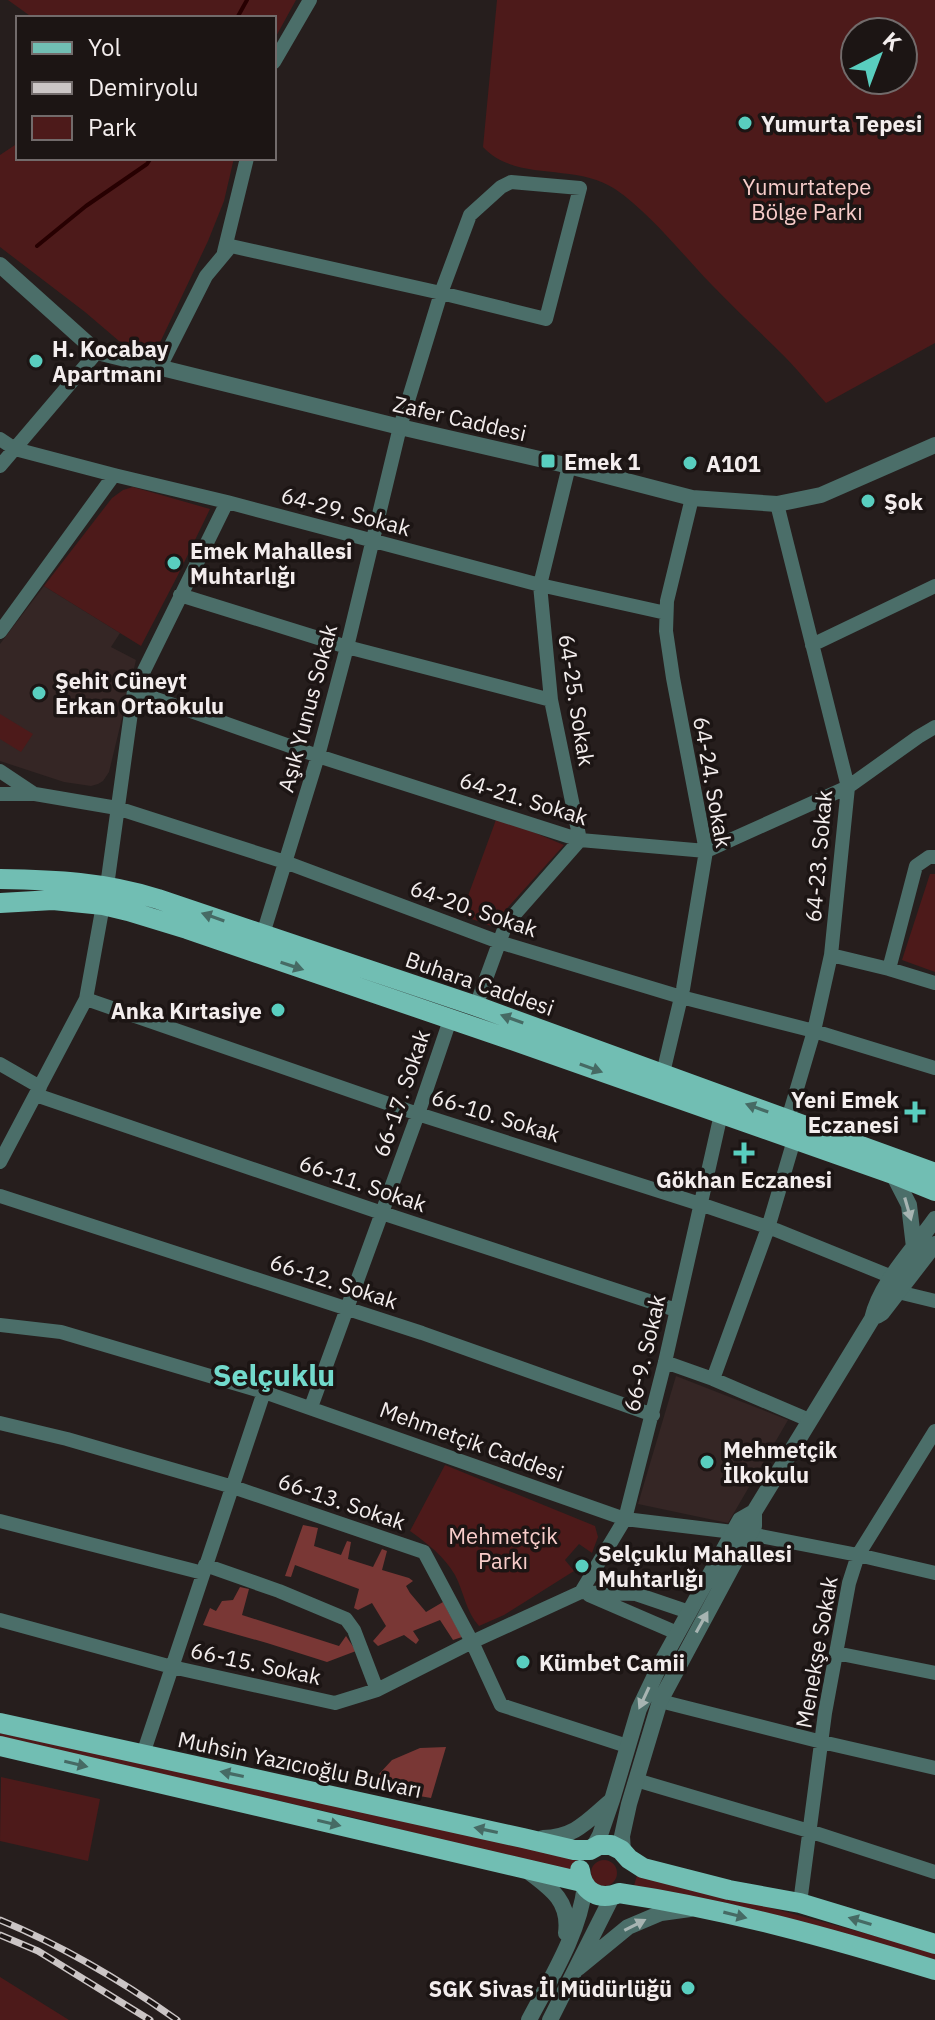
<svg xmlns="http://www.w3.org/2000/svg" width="935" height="2020" font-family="'IBM Plex Sans',sans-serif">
<rect width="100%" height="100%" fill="#261e1d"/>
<path fill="#352625" d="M44 586 120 633 111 647 136 660 109 772 103 781 98 784 91 786 64 782 0 761V644Z
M676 1376 788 1420 728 1523 638 1504Z"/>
<path fill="#4d1a1a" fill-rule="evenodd" d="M8 0H296L274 40V18H33Z
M497 0H935V343L826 403C812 388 800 372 785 357 761 333 735 309 711 284 682 254 649 212 615 189 575 162 517 183 483 147ZM855 32H903V80H855Z
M18 143V158H234L224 201 208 241 156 351 119 341 85 312 0 247V155Z
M133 487 210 509 179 573 141 646 44 586 112 498 123 490Z
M0 714 33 734 21 752 0 739Z
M497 817 564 845 491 926 461 915Z
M930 874H935V972L902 960Z
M445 1465 595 1526 598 1537 592 1553 579 1544 565 1560 574 1571 504 1615 479 1626C466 1612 464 1592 455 1575 444 1556 428 1544 410 1531Z
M0 1733 578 1856 573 1874 364 1820 0 1738Z
M1 1777 100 1799 88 1861 0 1841Z
M591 1873a13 13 0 1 1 26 0a13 13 0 1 1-26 0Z
M638 1872 935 1952V1961L633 1889Z
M0 1977 69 2020H0Z"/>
<path fill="#793735" d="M303 1525 318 1528 314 1546 341 1555 347 1541 351 1542 348 1559 373 1567 382 1549 387 1551 382 1570 409 1578 413 1581 406 1586 410 1593 426 1612 443 1602 462 1637 453 1640 440 1620 413 1631 419 1640 416 1644 404 1635 378 1646 373 1641 386 1626 372 1603 358 1610 354 1608 359 1589 295 1565 291 1577 285 1576Z
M240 1587 249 1589 242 1615 339 1646 346 1636 356 1651 327 1662 267 1643 203 1625 210 1608 216 1611 222 1601 233 1600Z
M446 1747 431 1798 367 1787 392 1760 420 1748Z"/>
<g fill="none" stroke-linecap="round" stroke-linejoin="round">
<path stroke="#270001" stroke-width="4" d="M237 18 247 0
M37 246 86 206 147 164 151 158"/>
<path stroke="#4b6e69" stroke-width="14" d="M274 62 310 0
M224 252 247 158
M160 367 206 276 231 246 441 293 546 319 580 188 511 182 501 187 470 215 441 293 400 427 347 647 318 756 263 934
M0 439 15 449 114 475 227 502 540 585 666 613
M0 466 97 352
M777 504 848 787 831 955 814 1031 788 1119
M180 595 347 647 551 700
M0 632 114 475
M812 645 935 586
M134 691 318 756 580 840 706 851 848 787 918 737 935 727
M0 771 33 793
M0 794H35L117 808 285 862 499 942 681 997 814 1031 935 1068
M107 886 134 691 227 502
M831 955 889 969 935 983
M889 969 916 866 929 857H935
M86 999 418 1114 700 1204 776 1230 892 1277
M476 1006 506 924 580 840 551 700 540 585 569 466
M0 1064 40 1087
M663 1073 683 989 706 851 673 678 666 631 667 601 692 498
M36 1095 382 1213 676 1310
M0 1162 86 999 103 905
M0 1196 422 1333 653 1415
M889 1288 898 1292 935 1301
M0 1325 61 1332 264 1392 625 1519 750 1534 858 1555 935 1573
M665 1362 713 1379 809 1420
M713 1379 768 1228 794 1140
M311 1407 418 1114 450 1020
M0 1423 67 1439 233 1487 424 1552 472 1642 501 1705 627 1746
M0 1521 203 1573
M205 1565 279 1591 346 1619 354 1630 377 1690
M581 1592 625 1519 665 1362 721 1114
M589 1595 677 1633
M0 1620 172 1667 335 1703 377 1690 472 1642 581 1592 636 1594 689 1612
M836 1653 935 1673
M660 1701 822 1742 935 1768
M143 1754 264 1392
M636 1780 809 1831 935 1872
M800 1903 825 1713 849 1583 858 1555 935 1431"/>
<path stroke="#4b6e69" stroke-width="16" d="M0 265 97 352 400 427 561 464 692 498 777 504 821 495 935 445
M893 1174 909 1205 914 1247
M877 1316 882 1313 935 1244
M543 1838C576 1837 587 1821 611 1801
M593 1848 600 1835 612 1800 639 1709 660 1665 740 1520 754 1512 872 1319C880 1283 914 1249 935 1219
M623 1852 622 1836 629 1804 660 1701 754 1526V1512
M529 1872C552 1889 570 1902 566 1933
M578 1968 628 1927 661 1913 690 1909
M529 2020C551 1978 579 1934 585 1886
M550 2020 613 1895"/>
<path stroke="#71beb3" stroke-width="20" d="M0 879C57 880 103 882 158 899L476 1006 935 1173
M0 903 53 900 103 905 128 911 187 929 506 1038 893 1174 935 1191
M0 1723 523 1838 574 1850H590L599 1845H611L621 1850 629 1859 643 1868 729 1890 800 1903 935 1944
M0 1746 582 1882
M580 1870C582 1892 599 1901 619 1893 726 1909 831 1938 935 1970"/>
<g stroke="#cbc5c5" stroke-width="7">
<path id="rail" d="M0 1920C63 1946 122 1981 177 2020
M0 1935 38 1951 150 2020"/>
</g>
<use href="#rail" stroke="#1c1514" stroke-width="4" stroke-dasharray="12" stroke-linecap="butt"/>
</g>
<defs><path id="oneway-solid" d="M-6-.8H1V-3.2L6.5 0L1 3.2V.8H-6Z" transform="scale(2)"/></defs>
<g fill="#466a64">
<use href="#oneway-solid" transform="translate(213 917) rotate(-161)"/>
<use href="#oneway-solid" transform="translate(292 966) rotate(18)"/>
<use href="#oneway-solid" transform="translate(512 1019) rotate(-160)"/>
<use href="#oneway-solid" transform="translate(591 1068) rotate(20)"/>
<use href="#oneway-solid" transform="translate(757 1108) rotate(-160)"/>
<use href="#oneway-solid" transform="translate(76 1764) rotate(13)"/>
<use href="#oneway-solid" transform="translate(232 1774) rotate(-168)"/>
<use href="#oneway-solid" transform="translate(329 1823) rotate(13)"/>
<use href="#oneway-solid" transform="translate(486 1830) rotate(-168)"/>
<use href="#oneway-solid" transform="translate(735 1915) rotate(14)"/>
<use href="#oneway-solid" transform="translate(860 1921) rotate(-163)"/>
</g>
<g fill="#a7b4b2">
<use href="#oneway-solid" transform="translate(908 1209) rotate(74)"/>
<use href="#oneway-solid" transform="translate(702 1622) rotate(-61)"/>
<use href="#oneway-solid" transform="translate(644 1698) rotate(115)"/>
<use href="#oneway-solid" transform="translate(635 1925) rotate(-27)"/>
</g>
<g fill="#59cebf" stroke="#1c1514" stroke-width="3">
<circle cx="745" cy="123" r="8"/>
<circle cx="36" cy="361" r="8"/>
<rect x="540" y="453" width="16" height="16" rx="4"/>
<circle cx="690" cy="463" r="8"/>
<circle cx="868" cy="501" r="8"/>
<circle cx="174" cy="563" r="8"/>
<circle cx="39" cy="693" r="8"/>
<circle cx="278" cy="1010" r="8"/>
<path d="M911 1100h8v8h8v8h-8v8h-8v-8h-8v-8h8z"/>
<path d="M740 1141h8v8h8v8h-8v8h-8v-8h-8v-8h8z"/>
<circle cx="707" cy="1462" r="8"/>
<circle cx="582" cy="1566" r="8"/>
<circle cx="523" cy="1662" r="8"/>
<circle cx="688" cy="1988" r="8"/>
</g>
<g text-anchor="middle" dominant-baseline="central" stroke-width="7" stroke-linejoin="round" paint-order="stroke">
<g font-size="22" font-weight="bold" fill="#f3eded" stroke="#1c1514" text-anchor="start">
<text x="761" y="123">Yumurta Tepesi</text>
<text x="52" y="348">H. Kocabay<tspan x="52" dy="25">Apartmanı</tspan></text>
<text x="564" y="461">Emek 1</text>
<text x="706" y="463">A101</text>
<text x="884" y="501">Şok</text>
<text x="190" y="550">Emek Mahallesi<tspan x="190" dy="25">Muhtarlığı</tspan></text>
<text x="55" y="680">Şehit Cüneyt<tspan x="55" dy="25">Erkan Ortaokulu</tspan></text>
<text x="262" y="1010" text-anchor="end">Anka Kırtasiye</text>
<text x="899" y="1099" text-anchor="end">Yeni Emek<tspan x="899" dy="25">Eczanesi</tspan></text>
<text x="744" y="1179" text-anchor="middle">Gökhan Eczanesi</text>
<text x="723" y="1449">Mehmetçik<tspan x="723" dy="25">İlkokulu</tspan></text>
<text x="598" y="1553">Selçuklu Mahallesi<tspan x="598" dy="25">Muhtarlığı</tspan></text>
<text x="539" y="1662">Kümbet Camii</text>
<text x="672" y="1988" text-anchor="end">SGK Sivas İl Müdürlüğü</text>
</g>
<g font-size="22" fill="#f8cdca" stroke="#1c1514">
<text x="807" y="186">Yumurtatepe<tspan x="807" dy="25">Bölge Parkı</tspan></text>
<text x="503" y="1535">Mehmetçik<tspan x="503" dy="25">Parkı</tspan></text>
</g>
<g font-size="22" fill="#f3eded" stroke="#1c1514">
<text transform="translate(460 418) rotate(13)">Zafer Caddesi</text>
<text transform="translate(346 511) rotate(15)">64-29. Sokak</text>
<text transform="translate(577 700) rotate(81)">64-25. Sokak</text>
<text transform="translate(307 708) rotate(-75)">Aşık Yunus Sokak</text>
<text transform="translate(713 782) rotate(80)">64-24. Sokak</text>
<text transform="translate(524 798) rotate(17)">64-21. Sokak</text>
<text transform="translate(818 856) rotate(-85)">64-23. Sokak</text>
<text transform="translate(474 908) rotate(19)">64-20. Sokak</text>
<text transform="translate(480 983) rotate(19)">Buhara Caddesi</text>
<text transform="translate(401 1093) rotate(-71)">66-17. Sokak</text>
<text transform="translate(496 1115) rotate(17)">66-10. Sokak</text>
<text transform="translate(363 1183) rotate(19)">66-11. Sokak</text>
<text transform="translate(334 1281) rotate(18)">66-12. Sokak</text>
<text transform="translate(644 1353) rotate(-77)">66-9. Sokak</text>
<text transform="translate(472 1441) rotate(20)">Mehmetçik Caddesi</text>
<text transform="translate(342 1501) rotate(19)">66-13. Sokak</text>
<text transform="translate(816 1652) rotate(-80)">Menekşe Sokak</text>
<text transform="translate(256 1663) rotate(12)">66-15. Sokak</text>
<text transform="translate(300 1764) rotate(12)">Muhsin Yazıcıoğlu Bulvarı</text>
</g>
<g font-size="30" font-weight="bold" fill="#72dacc" stroke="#1c1514">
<text x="274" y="1374">Selçuklu</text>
</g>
</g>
<rect x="16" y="16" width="260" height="144" fill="#1c1514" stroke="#726b6b" stroke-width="2"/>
<rect x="32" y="42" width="40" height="12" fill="#71beb3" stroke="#726b6b" stroke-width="2"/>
<text x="88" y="56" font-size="24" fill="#f3eded">Yol</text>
<rect x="32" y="82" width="40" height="12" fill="#cbc5c5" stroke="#726b6b" stroke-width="2"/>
<text x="88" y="96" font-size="24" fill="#f3eded">Demiryolu</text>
<rect x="32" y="116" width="40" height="24" fill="#4d1a1a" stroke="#726b6b" stroke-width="2"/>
<text x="88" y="136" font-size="24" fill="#f3eded">Park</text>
<g transform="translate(879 56) rotate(42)"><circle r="38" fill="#1c1514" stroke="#726b6b" stroke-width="2"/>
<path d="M0-6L14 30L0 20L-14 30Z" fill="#59cebf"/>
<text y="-12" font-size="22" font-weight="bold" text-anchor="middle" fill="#f3eded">K</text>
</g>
</svg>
